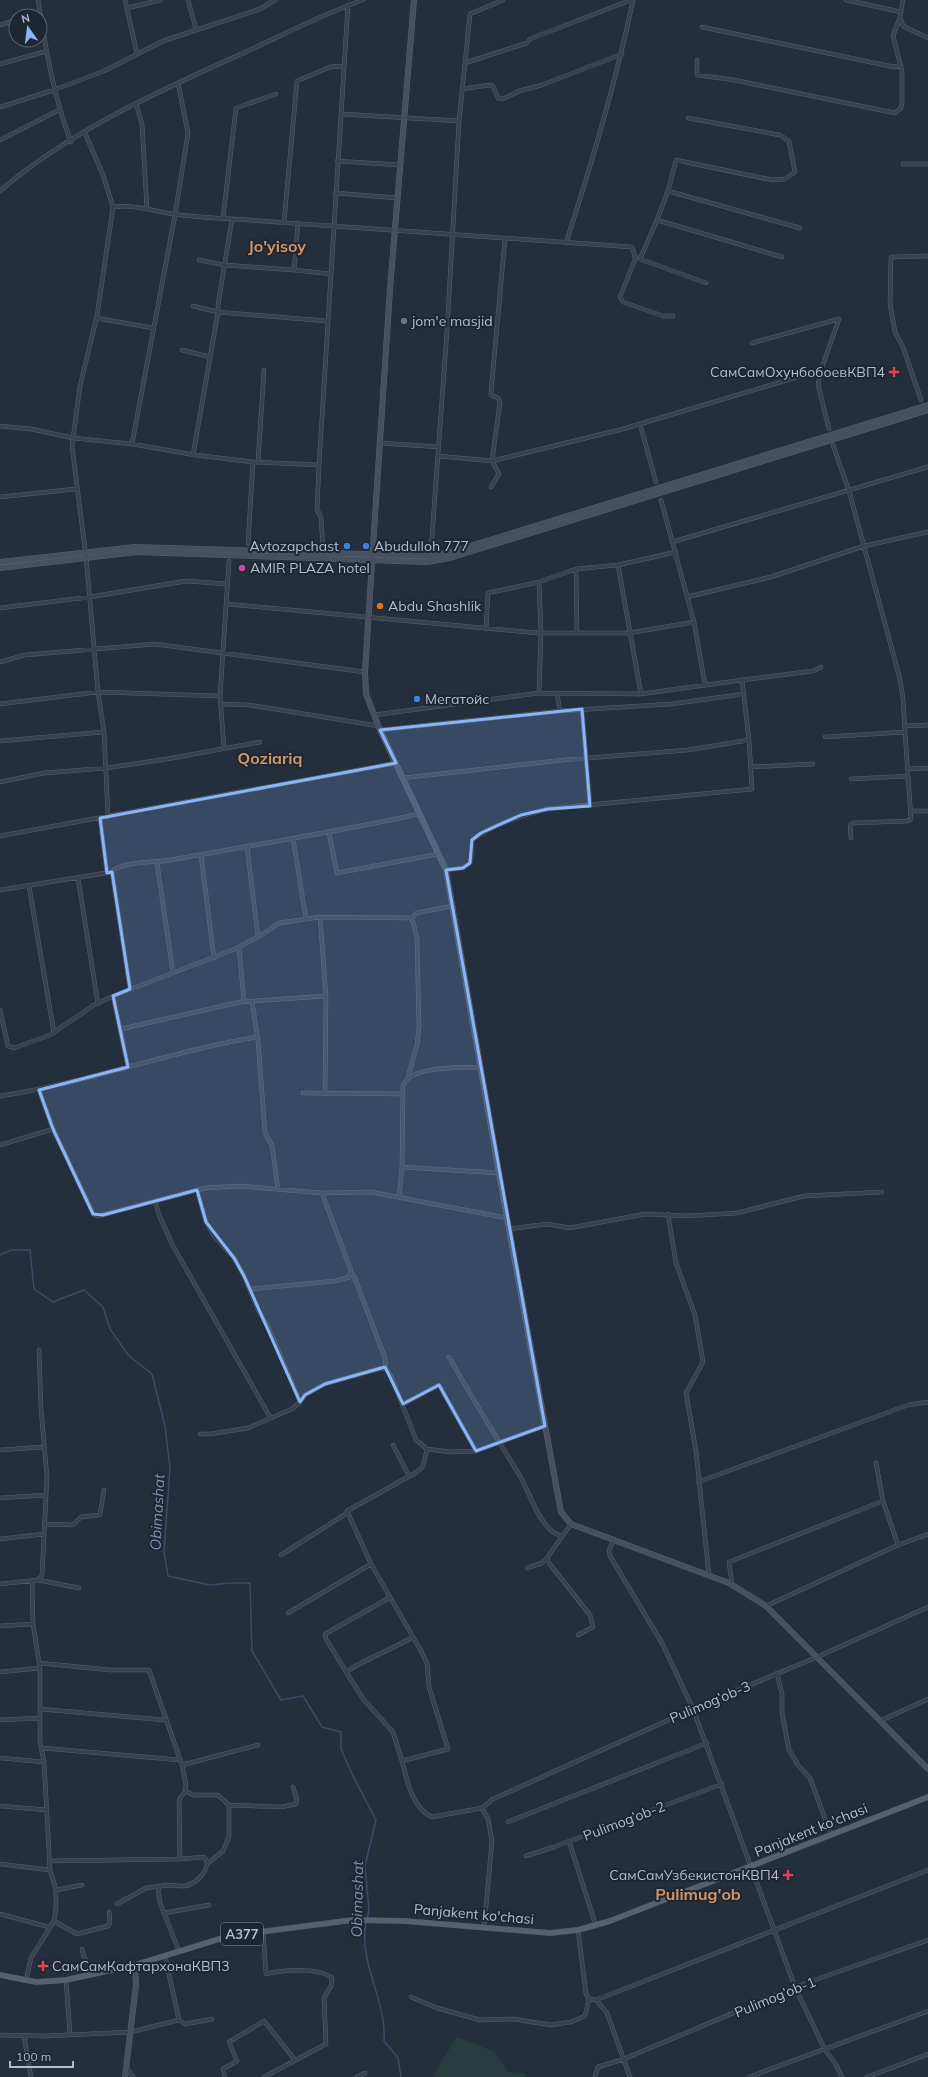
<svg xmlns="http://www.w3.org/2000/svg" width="928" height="2077" font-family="Mulish,sans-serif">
<rect width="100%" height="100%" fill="#242f3e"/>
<path fill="#263c3f" d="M457 2037 495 2052 508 2072 525 2073V2077H434L437 2068Z"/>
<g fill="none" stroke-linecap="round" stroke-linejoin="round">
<path stroke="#394c67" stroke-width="1.5" d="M0 1255 11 1250H30L34 1289 53 1302 84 1290 103 1307 110 1329 129 1356 152 1374 165 1426 170 1468 164 1552 168 1576 210 1585 230 1583H250L252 1651 281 1700 303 1696 322 1727 341 1732V1749L353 1776 376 1820 365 1866 369 1910 367 1919
M366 1923C358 1962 387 2001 384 2041L398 2058 401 2077"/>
<g stroke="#565f6c" stroke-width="4.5">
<path id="street" d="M38 0C46 49 53 95 71 142
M125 0 137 54
M188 0 196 29
M846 0 901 12 900 17 903 26 928 38
M127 8 161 0
M901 12 903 0
M32 16 40 14
M0 25 16 20
M702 27 894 67 901 65
M697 60V75L734 80 895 113 901 108 902 103V71L893 36 900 17
M465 63 527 43 530 39 631 0
M0 64 47 51
M462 89 490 85 493 86 498 98 503 99 519 91 542 85 622 54
M136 103 142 124 147 209
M0 107 54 90 104 71 163 41 260 9 275 0
M342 114 459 121
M688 118 780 135 789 141 795 172 785 179 772 180 676 160 668 191 800 228
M85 133 103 175 113 207 97 316 80 386 72 446 86 557 98 692 104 732 108 817
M0 140 59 110
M337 161 400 165
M903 164H928
M0 191C70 131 157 92 241 54 281 36 321 15 363 0
M668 191 657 220 782 257
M335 193 398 198
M113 207C133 204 153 211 173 214 193 217 213 218 233 219 366 228 499 238 632 247L635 257
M223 218 236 108 276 94
M232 219 218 305V312L327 321
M657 220 640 259 706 283
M284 222 297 81 330 67 343 66
M566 243C592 163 616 82 633 0
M636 257 620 297 623 302 663 316H673
M199 260 224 265 294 270 298 223
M294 270 331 274 348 5
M96 318 153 328
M752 343 839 319 821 370 818 385 829 429
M182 350 210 357
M921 400 903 347 895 332 890 304 891 257 928 256
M640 424 656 482
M0 426 31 429 73 438 132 444 195 455 253 462 319 465 331 274
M380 443 439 447
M132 444 175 215 188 133 178 83
M193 455 218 312 193 306
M438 456 492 461 500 402 498 398 491 395V392L505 239
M258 462 264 370
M319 465 317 509 321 518 323 548
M491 487 499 474 492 461 623 429 821 370
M0 497 76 489
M661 500 694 622 705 685
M672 542 928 467
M248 544 253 462
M431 550 447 331 459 121 470 14 503 0
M618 565 641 694
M576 569 577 632
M539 582 541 633 539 693
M687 597 771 577 864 546 928 532
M226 604 537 633H629L694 622
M0 608 90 597 186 581 227 584
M486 629 488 593 539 582 576 569 618 565 676 552
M0 662 25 655 155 644 365 672
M742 680 813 671 821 667
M557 693 560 711
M0 704 98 692 220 696
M221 704 249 705 379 726
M582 709 590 806
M374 715 539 693 641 694 742 680 749 740 752 789 548 809C521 815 494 824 472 840V853L470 863 463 868 446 870
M905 726 928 725
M380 730 560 711 671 704 744 694
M825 737 905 732 903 699 900 679 849 491 833 445
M0 741 104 732
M224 748 220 696 229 561
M751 767 813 764
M908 769 928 768
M403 778 563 760 688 750 749 740
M851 779 908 776
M0 782 44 773 107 768 167 759 260 742
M911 811H928
M100 818 107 873
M329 833 337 873 438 854
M0 836 396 763
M851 838 850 825 853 823 907 821 911 819 905 732
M293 839 306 919
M247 847 258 937
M201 855 214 958
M157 863 173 973
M112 872 130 989
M78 878 98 1004
M29 886 54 1033
M0 890 112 872C120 861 156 863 170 860 253 845 336 832 419 814
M320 917 326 996 325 1094
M239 947 244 1002
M113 996 128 1067
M252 1001 258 1041 265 1133 272 1145 278 1189
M0 1010 8 1046 14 1048 50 1035 94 1005 113 996 235 949 263 934 279 923 320 917 412 918 417 913 452 906
M121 1029 240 1002 326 996
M408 1077 417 1045 419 1027 417 938 412 918
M39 1090 53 1129 91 1209 93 1214 98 1216 205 1188 240 1186 322 1193
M303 1093 403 1094
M0 1096C87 1083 170 1051 258 1037
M0 1145 53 1129
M402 1167 499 1173
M197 1190 206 1222 214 1236 234 1258 244 1276 259 1312 268 1326 300 1402
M399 1197 402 1167 403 1086C410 1065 461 1068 480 1067
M155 1201 159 1215 172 1244 270 1417
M668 1214 676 1263 695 1315 703 1362 686 1393 696 1451 709 1576
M509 1229 547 1224 570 1228 645 1214 687 1216 737 1213 804 1196 882 1192
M351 1273 354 1276 385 1358 386 1369
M252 1289 335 1281 349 1277 351 1270 347 1260 322 1193 371 1192 507 1218
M449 1357C472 1398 496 1437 520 1476 530 1493 540 1530 561 1536
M403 1404 439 1385 476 1451
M200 1434H210L248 1428 292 1409 300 1402 305 1395 325 1384 382 1368 386 1369 391 1376 416 1440 427 1449 451 1452 476 1451 545 1426
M393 1445 409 1476
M0 1450 43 1447
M876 1463 883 1501 898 1545
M698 1482 908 1405 928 1402
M0 1498 46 1495
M45 1524 73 1525 81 1517 100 1515 104 1490
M571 1524 547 1558 549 1563 590 1615 593 1627 578 1635
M0 1539 44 1534
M614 1539 609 1550 610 1556 662 1643 693 1709 795 1987 825 2050 835 2063 842 2077
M281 1555 347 1513
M527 1568 542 1563 547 1558
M38 1580 79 1588
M0 1584 38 1580 42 1575 47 1477 41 1409 39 1350
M732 1584 729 1562 883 1501
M766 1606 898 1545 928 1534
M288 1613 371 1564
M0 1626 33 1624
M413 1637C391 1650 367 1658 346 1672L364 1700 393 1732 402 1761 448 1749 429 1687 427 1663 420 1649 371 1564 347 1511 417 1472 423 1466 427 1449
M39 1663 110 1670H149L182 1765 186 1785 185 1791 179 1800 180 1859 50 1861
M0 1672 40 1668
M346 1672 326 1639 325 1634 389 1598
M777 1673 782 1694V1713L789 1750 798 1765 810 1778 831 1835
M40 1709 165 1720
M0 1720 40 1718
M880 1721 928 1699
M42 1748 180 1760
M0 1758 44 1762
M402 1761C407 1780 412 1808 432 1817L482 1808 488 1819 492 1841 484 1928
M182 1765 258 1745
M185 1791 193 1795H218L229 1805V1837L223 1851 207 1864
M229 1805 281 1807 296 1804 297 1800 293 1787
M0 1806 47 1810
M482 1808 493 1799 693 1709 817 1657 928 1607
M508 1822 707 1743
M569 1841 596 1926
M526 1856 554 1847 722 1784
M0 1864 50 1870
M56 1890 82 1885
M117 1904 146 1888 160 1886
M164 1913 209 1905
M0 1914 49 1927
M54 1921 77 1934 108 1926 110 1923 109 1912
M578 1930 586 1994 589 1999 596 2000 928 1870
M263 1931 266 1974C282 1970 319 1967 332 1978L331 1986 324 1998 326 2044 264 2077
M82 1949 84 1957 95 1974
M179 1951 160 1903 158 1888C164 1882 176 1887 185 1886 196 1884 214 1867 204 1857L180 1859
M26 1980 31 1958 54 1921 56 1908V1890L50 1870 44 1762 40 1742V1668L33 1624 32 1581
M66 1980 70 2034
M411 1997 437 2008 480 2020 513 2019 551 2025 571 2022 585 2016 589 1999
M596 2000 607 2013 630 2077
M179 2020 185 2024 212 2019
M0 2035 46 2036 131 2032 179 2020 165 1956
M24 2036 31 2077
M127 2068 133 2077
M225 2077 223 2069 237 2061 229 2042 264 2021 295 2060
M357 2077 365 2073
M595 2077 598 2067 624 2059 795 1987 928 1940
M749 2077 928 2011
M867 2077 928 2054"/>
</g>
<g stroke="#565f6c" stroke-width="6">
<path id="secondary" d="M414 0 390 289 373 547 365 672 366 694 380 730 446 870 507 1218 561 1512 571 1524 729 1583 766 1606 928 1769
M0 562 135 547 430 556 451 552 928 405
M0 568 137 552 427 562 450 558 928 410
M125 2077 136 1985 135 1965"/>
</g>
<g stroke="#414a57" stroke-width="6">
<path id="primary" d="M0 1975 36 1982 66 1980 135 1965 229 1936 353 1920 405 1921 550 1933 578 1930 610 1921 928 1797"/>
</g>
<use href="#street" stroke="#38414e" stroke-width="3.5"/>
<use href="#secondary" stroke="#465061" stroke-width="5"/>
<use href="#primary" stroke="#56606e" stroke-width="5.5"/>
</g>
<path fill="#8ab4f8" fill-opacity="0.2" stroke="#8ab4f8" stroke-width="3" stroke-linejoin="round" d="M582 709 590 806 548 809 521 815 481 833 472 840 470 863 463 868 446 870 545 1426 476 1451 439 1385 403 1404 385 1367 325 1384 305 1395 300 1402 244 1276 234 1258 206 1222 197 1190 103 1215 93 1214 53 1129 39 1090 128 1067 113 996 130 989 112 872 107 873 100 818 396 763 380 730Z"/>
<circle fill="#6b7280" stroke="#1d2633" stroke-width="1.5" cx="404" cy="321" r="4"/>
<g fill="#e0444e" stroke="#1d2633" stroke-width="1.5">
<path d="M892 366h4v4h4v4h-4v4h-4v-4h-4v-4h4z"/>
<path d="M786 1869h4v4h4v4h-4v4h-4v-4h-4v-4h4z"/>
<path d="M41 1960h4v4h4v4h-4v4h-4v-4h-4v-4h4z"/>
</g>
<g fill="#3f7fe0" stroke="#1d2633" stroke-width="1.5">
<circle cx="347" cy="546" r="4"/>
<circle cx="366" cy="546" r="4"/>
<circle cx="417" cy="699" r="4"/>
</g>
<circle fill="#d1479c" stroke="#1d2633" stroke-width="1.5" cx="242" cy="568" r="4"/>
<circle fill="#e8710a" stroke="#1d2633" stroke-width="1.5" cx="380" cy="606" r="4"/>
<g text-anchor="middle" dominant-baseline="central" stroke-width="4" stroke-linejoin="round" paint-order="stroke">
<rect fill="#1d2633" stroke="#878f9c" stroke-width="1" x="221" y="1923" width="42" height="22" rx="3"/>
<g font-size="13" font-weight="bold" fill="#b4bcc9">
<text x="242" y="1934">A377</text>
</g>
<g font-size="14" fill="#b4bcc9" stroke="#1d2633" text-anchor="start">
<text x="412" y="321">jom'e masjid</text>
<text x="885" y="372" text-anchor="end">СамСамОхунбобоевКВП4</text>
<text x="339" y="546" text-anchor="end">Avtozapchast</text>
<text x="374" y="546">Abudulloh 777</text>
<text x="250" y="568">AMIR PLAZA hotel</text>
<text x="388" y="606">Abdu Shashlik</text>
<text x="425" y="699">Мегатойс</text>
<text x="779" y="1875" text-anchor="end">СамСамУзбекистонКВП4</text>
<text x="52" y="1966">СамСамКафтархонаКВП3</text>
</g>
<g font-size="14" fill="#b4bcc9" stroke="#1d2633">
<text transform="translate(710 1702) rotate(-23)">Pulimog’ob-3</text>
<text transform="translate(624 1821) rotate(-21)">Pulimog’ob-2</text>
<text transform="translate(811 1830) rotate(-22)">Panjakent ko'chasi</text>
<text transform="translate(474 1914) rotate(5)">Panjakent ko'chasi</text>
<text transform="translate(775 1997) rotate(-22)">Pulimog’ob-1</text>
</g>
<g font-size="15" font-style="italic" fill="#7c92b1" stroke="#1d2633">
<text transform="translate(157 1512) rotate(-87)">Obimashat</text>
<text transform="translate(357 1899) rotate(-89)">Obimashat</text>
</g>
<g font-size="16" font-weight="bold" fill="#d59563" stroke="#1d2633">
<text x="277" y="246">Jo'yisoy</text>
<text x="270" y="758">Qoziariq</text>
<text x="698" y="1894">Pulimug'ob</text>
</g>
</g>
<g transform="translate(28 28) rotate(346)"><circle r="19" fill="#1d2633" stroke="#59626f"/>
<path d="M0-3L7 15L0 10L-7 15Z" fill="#8ab4f8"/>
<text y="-6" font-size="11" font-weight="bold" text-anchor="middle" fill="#b4bcc9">N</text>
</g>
<path d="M10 2061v6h63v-6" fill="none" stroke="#b4bcc9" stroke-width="2"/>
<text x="16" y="2061" font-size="12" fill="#b4bcc9" stroke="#1d2633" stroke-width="3" paint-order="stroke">100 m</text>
</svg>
